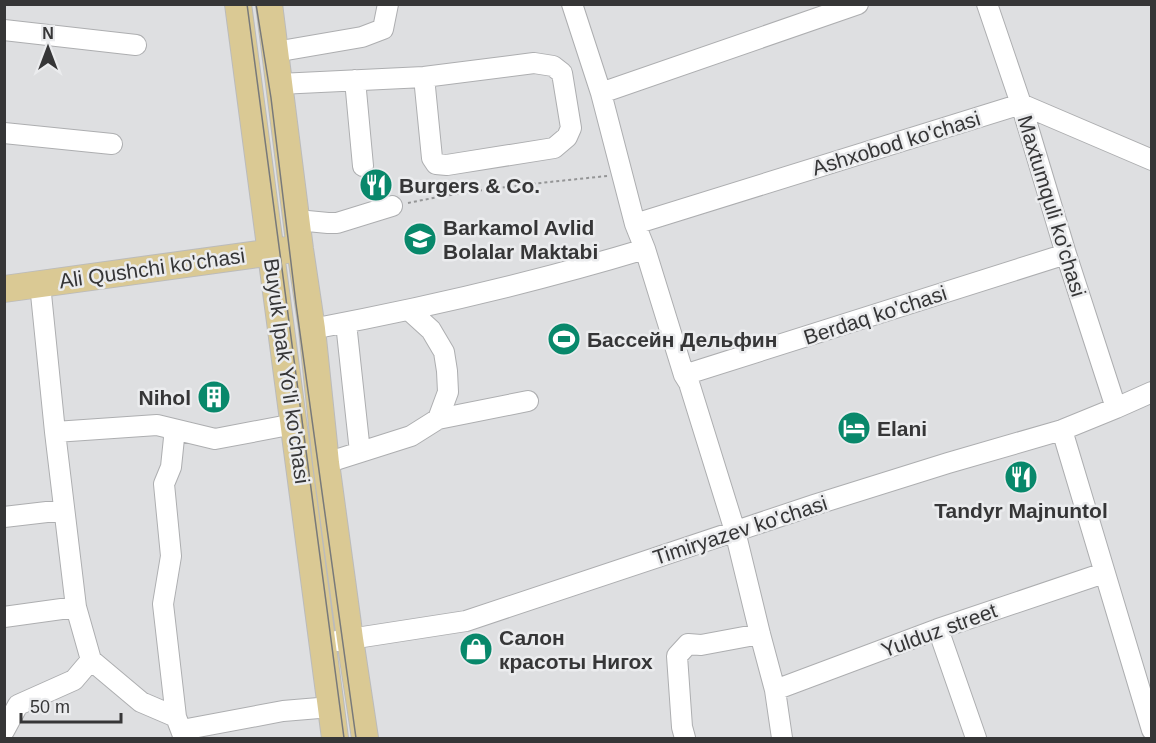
<svg xmlns="http://www.w3.org/2000/svg" width="1156" height="743" font-family="Helvetica,sans-serif">
<rect width="100%" height="100%" fill="#dedfe1"/>
<g fill="none" stroke-linecap="round" stroke-linejoin="round">
<g stroke="#adaeb0" stroke-width="22">
<path id="minor" d="M572 4 601 93 635 224 645 249 684 375 689 383 735 531 760 634 775 690 782 738
M987 4 1021 104 1066 254 1116 408
M4 30 136 45
M275 52 362 37 383 29 388 4
M355 80 363 166
M279 84 424 77 534 63 553 66 562 73 571 128 567 137 554 148 447 165 436 164 432 158 424 77
M601 93 858 4
M4 133 112 144
M297 220 328 223H337L392 206
M635 224 1021 104 1152 160
M40 284 55 432 76 607 91 660 141 702 176 717 184 738
M346 323 360 452
M312 329C424 308 536 282 645 249
M684 375 1066 254
M438 419 528 401
M173 429 174 438 171 467 164 484 171 556 163 604 176 717
M1062 430 1152 730
M55 432 157 425 215 439 294 424
M326 463 411 436 438 419 448 392 447 371 444 352 431 330 409 310
M4 517 64 510
M4 617 76 607
M938 629 976 738
M337 641 466 621 814 505 948 463 1062 430 1116 408 1152 392
M775 690 938 629 1104 573
M182 730 283 711 331 707
M4 731 18 705 74 680 91 660
M685 738 682 727 677 656 688 644 701 645 760 634"/>
</g>
<g stroke="#bbb" stroke-width="28">
<path id="major" d="M238 4 335 738
M269 4 300 249 312 329 326 463 350 639 365 738
M4 289 287 250"/>
</g>
<path stroke="#949596" stroke-width="2" stroke-dasharray="3 3" stroke-linecap="butt" d="M408 203C474 189 540 183 607 176"/>
<use href="#minor" stroke="#fff" stroke-width="20"/>
<use href="#major" stroke="#dac994" stroke-width="26"/>
<path stroke="#78797a" stroke-width="1.5" d="M247 4 344 738
M256 4 271 98 296 304 356 738"/>
</g>
<defs>
<g id="restaurant-disc" transform="scale(1.725)"><circle r="9.5" fill="#08886b" stroke="#ebecee"/><path d="M-5-6h1v4h1v-4h1v4h1v-4h1v5L-1.5 .5V6h-2V.5L-5-1ZM5-6V6H3V1.5H1.5Q1.5-4 5-6Z" fill="#fff"/></g>
<g id="school-disc" transform="scale(1.725)"><circle r="9.5" fill="#08886b" stroke="#ebecee"/><path d="M0-5L7-2L0 1L-7-2ZM-4 1L0 2.5L4 1V4Q0 6-4 4Z" fill="#fff"/></g>
<g id="stadium-disc" transform="scale(1.725)"><circle r="9.5" fill="#08886b" stroke="#ebecee"/><path d="M0-5a6.5 5 0 1 0 0 10a6.5 5 0 1 0 0-10ZM-3.5-1.8h7v3.6h-7Z" fill="#fff"/></g>
<g id="building-disc" transform="scale(1.725)"><circle r="9.5" fill="#08886b" stroke="#ebecee"/><path d="M-4-6H4V6H1V3H-1V6H-4ZM-2.5-4.3h1.7v1.8h-1.7ZM.8-4.3h1.7v1.8H.8ZM-2.5-1h1.7V.8h-1.7ZM.8-1h1.7V.8H.8Z" fill="#fff"/></g>
<g id="hotel-disc" transform="scale(1.725)"><circle r="9.5" fill="#08886b" stroke="#ebecee"/><path d="M-6-4.5h1.5V1H6V5H4.5V3h-9V5H-6ZM-4 0a1.8 1.8 0 1 1 3.6 0ZM.5 0V-2.5h3Q6-2.5 6 0Z" fill="#fff"/></g>
<g id="shop-disc" transform="scale(1.725)"><circle r="9.5" fill="#08886b" stroke="#ebecee"/><path d="M-5-2.5h2.3a2.7 3.5 0 0 1 5.4 0H5L5.5 6h-11ZM-1.5-2.5h3a1.5 2.3 0 0 0-3 0Z" fill="#fff"/></g>
</defs>
<g fill-rule="evenodd">
<use href="#restaurant-disc" x="376" y="185"/>
<use href="#school-disc" x="420" y="239"/>
<use href="#stadium-disc" x="564" y="339"/>
<use href="#building-disc" x="214" y="397"/>
<use href="#hotel-disc" x="854" y="428"/>
<use href="#restaurant-disc" x="1021" y="477"/>
<use href="#shop-disc" x="476" y="649"/>
</g>
<g text-anchor="middle" dominant-baseline="central" stroke-width="5" stroke-linejoin="round" paint-order="stroke">
<g font-size="21" fill="#363637" stroke="#ebecee">
<text transform="translate(896 143) rotate(-17)">Ashxobod ko'chasi</text>
<text transform="translate(1052 206) rotate(73)">Maxtumquli ko'chasi</text>
<text transform="translate(152 268) rotate(-8)">Ali Qushchi ko'chasi</text>
<text transform="translate(875 315) rotate(-18)">Berdaq ko'chasi</text>
<text transform="translate(287 371) rotate(82)">Buyuk Ipak Yo'li ko'chasi</text>
<text transform="translate(740 530) rotate(-18)">Timiryazev ko'chasi</text>
<text transform="translate(939 630) rotate(-20)">Yulduz street</text>
</g>
<g font-size="21" font-weight="bold" fill="#363637" stroke="#ebecee" text-anchor="start">
<text x="399" y="185">Burgers &amp; Co.</text>
<text x="443" y="227">Barkamol Avlid<tspan x="443" dy="24">Bolalar Maktabi</tspan></text>
<text x="587" y="339">Бассейн Дельфин</text>
<text x="191" y="397" text-anchor="end">Nihol</text>
<text x="877" y="428">Elani</text>
<text x="1021" y="510" text-anchor="middle">Tandyr Majnuntol</text>
<text x="499" y="637">Салон<tspan x="499" dy="24">красоты Нигох</tspan></text>
</g>
</g>
<rect width="1156" height="743" fill="none" stroke="#363637" stroke-width="12"/>
<g transform="translate(48 48)" stroke="#ebecee" stroke-width="4.5" paint-order="stroke">
<path d="M0-4.5L10 22L0 15L-10 22Z" fill="#363637"/>
<text y="-9" font-size="16" font-weight="bold" text-anchor="middle" fill="#363637">N</text>
</g>
<path d="M21 713v9h100v-9" fill="none" stroke="#363637" stroke-width="3"/>
<text x="30" y="713" font-size="18" fill="#363637" stroke="#ebecee" stroke-width="4.5" paint-order="stroke">50 m</text>
</svg>
